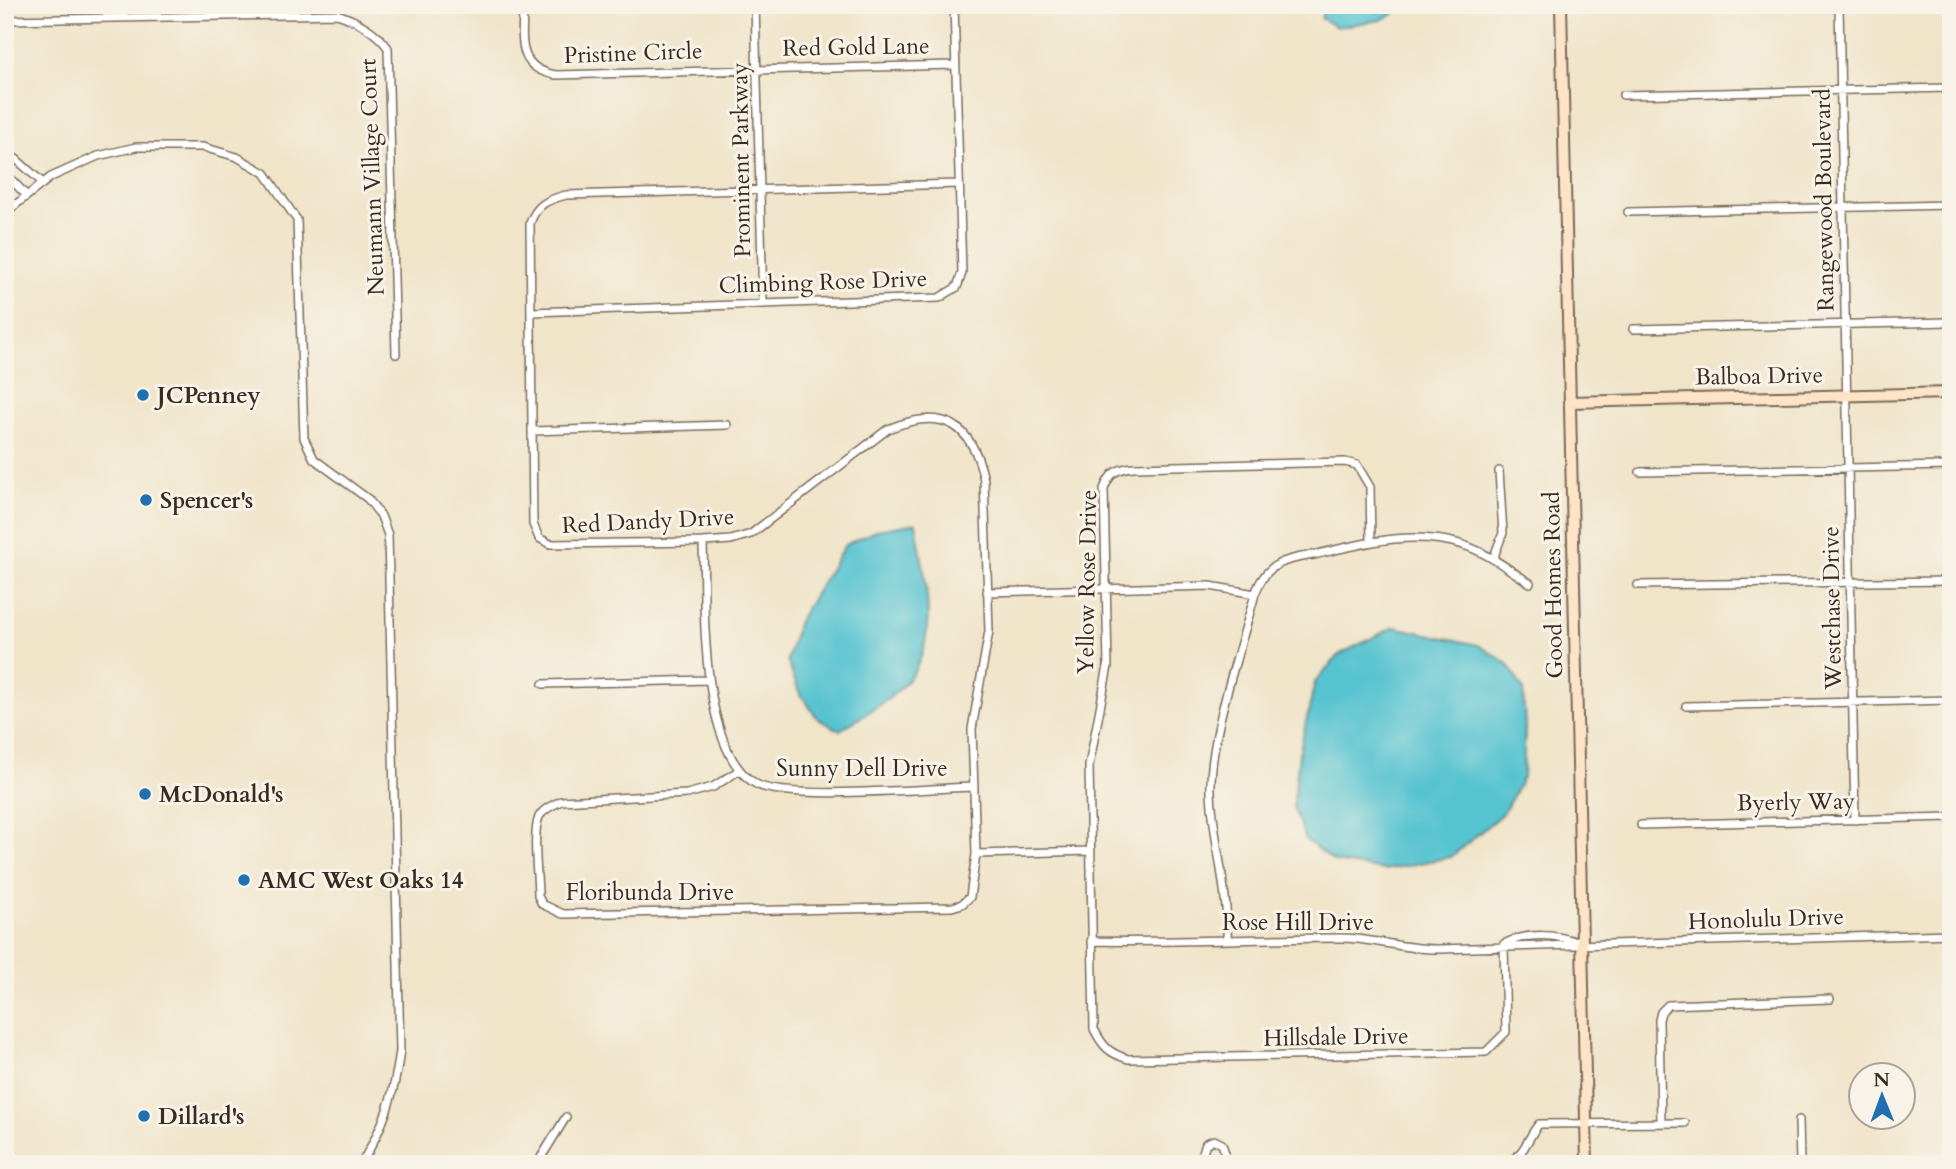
<svg xmlns="http://www.w3.org/2000/svg" width="1956" height="1169" font-family="Cardo,serif">
<rect width="100%" height="100%" fill="#f7f3e8"/>
<filter id="ink" filterUnits="userSpaceOnUse"><feTurbulence type="fractalNoise" baseFrequency=".0143" numOctaves="2"/><feDisplacementMap in="SourceGraphic" scale="14" xChannelSelector="R" yChannelSelector="G"/><feConvolveMatrix kernelMatrix="1 2 1 2 8 2 1 2 1" color-interpolation-filters="sRGB"/></filter>
<filter id="wash" filterUnits="userSpaceOnUse"><feTurbulence type="fractalNoise" baseFrequency=".00686" numOctaves="4" result="noise"/><feDisplacementMap in="SourceGraphic" scale="28" xChannelSelector="R" yChannelSelector="G"/><feGaussianBlur stdDeviation="1.57" result="paint"/><feColorMatrix in="noise" values="0 0 0 0 0 0 0 0 0 0 0 0 0 0 0 0 0 1.4 0 .05"/><feComposite in="paint" operator="in"/></filter>
<g filter="url(#wash)">
<rect width="100%" height="100%" fill="#f0e4c9"/>
<path fill="#57c3d0" stroke="#497677" stroke-width="2" d="M1325 5H1392L1395 13 1381 20 1336 27 1321 18Z
M916 523C923 571 943 641 906 682 889 702 862 716 840 730L818 719 799 692 787 660 798 622 845 545 877 530Z
M1394 627 1478 645 1507 663 1523 689 1525 728 1523 777 1504 812 1451 857 1384 870 1335 862 1306 840 1293 807 1299 754 1315 682 1340 654Z"/>
</g>
<g filter="url(#ink)">
<g fill="none" stroke-linecap="round" stroke-linejoin="round">
<g stroke="#7a6b5a" stroke-width="10">
<path id="street" d="M523 5C523 39 515 68 556 75L955 65
M755 5 763 304
M1839 5 1855 820
M5 20 337 14C356 20 377 32 388 48L396 354
M1623 95 1951 88
M5 155 16 159 43 183
M5 173 27 196
M1628 212 1951 205
M5 213 51 177 98 156 136 147H203L237 157 265 173 297 220 304 438 314 459 368 499 381 516 388 535 400 1051C394 1096 385 1124 361 1164
M532 312 939 298 957 287 962 273 954 5
M1633 329 1951 322
M532 431 727 425
M1640 472 1951 466
M1371 541 1370 487 1357 465 1345 462 1133 467C1116 469 1110 473 1104 489L1108 666 1089 766 1094 1029C1103 1047 1109 1053 1128 1059L1486 1052 1506 1032 1504 945
M703 542C705 601 698 751 756 784 785 801 932 788 974 787
M1493 559 1503 533 1499 471
M1638 585 1951 581
M987 592 1210 586 1255 594
M543 684 708 680
M1686 706 1951 700
M738 771 713 787 687 794 561 801C553 805 543 809 539 817 532 834 538 877 538 896L542 904 563 914 952 907 962 904 970 897 976 854 972 729 989 631 984 480C972 423 943 406 888 429L751 534 731 540 703 542 550 544 539 538 533 524 530 223C537 204 547 200 566 195L958 184
M1641 825 1951 817
M976 854 1091 851
M1227 940C1229 890 1213 842 1211 792 1209 736 1240 651 1255 594 1259 584 1263 575 1272 568 1284 559 1303 557 1318 554 1365 543 1412 530 1460 544 1485 551 1508 569 1530 583
M1091 941C1174 943 1257 938 1340 938 1373 938 1406 950 1439 949 1609 943 1780 939 1951 934
M1504 944C1528 932 1556 934 1581 943
M1799 1120 1800 1164
M1661 1123 1659 1020 1661 1012 1668 1005 1830 999
M1221 1160 1225 1153 1222 1144 1214 1140 1206 1143 1202 1155 1208 1162 1235 1164
M537 1164 566 1117
M1299 1164H1301
M1400 1164 1511 1161C1526 1151 1528 1137 1539 1124L1685 1123"/>
</g>
<g stroke="#7a6b5a" stroke-width="14">
<path id="secondary" d="M1561 5 1587 1164
M1569 402 1951 393"/>
</g>
<use href="#street" stroke="#fff" stroke-width="7"/>
<use href="#secondary" stroke="#fee4c6" stroke-width="10"/>
</g>
</g>
<g fill="#1f6fb2" stroke="#f7f3e8" stroke-width="2.5">
<circle cx="143" cy="395" r="7"/>
<circle cx="146" cy="500" r="7"/>
<circle cx="145" cy="794" r="7"/>
<circle cx="244" cy="880" r="7"/>
<circle cx="144" cy="1116" r="7"/>
</g>
<g text-anchor="middle" dominant-baseline="central" stroke-width="6" stroke-linejoin="round" paint-order="stroke">
<g font-size="23" fill="#3b2a1e" stroke="#f7f3e8">
<text transform="translate(856 47) rotate(-1)">Red Gold Lane</text>
<text transform="translate(633 53) rotate(-2)">Pristine Circle</text>
<text transform="translate(741 160) rotate(-91)">Prominent Parkway</text>
<text transform="translate(372 177) rotate(-92)">Neumann Village Court</text>
<text transform="translate(1824 200) rotate(-91)">Rangewood Boulevard</text>
<text transform="translate(823 282) rotate(-2)">Climbing Rose Drive</text>
<text transform="translate(1759 376) rotate(-1)">Balboa Drive</text>
<text transform="translate(648 521) rotate(-3)">Red Dandy Drive</text>
<text transform="translate(1087 582) rotate(-89)">Yellow Rose Drive</text>
<text transform="translate(1553 585) rotate(-91)">Good Homes Road</text>
<text transform="translate(1832 608) rotate(-91)">Westchase Drive</text>
<text x="862" y="768">Sunny Dell Drive</text>
<text transform="translate(1796 802) rotate(-1)">Byerly Way</text>
<text x="650" y="892">Floribunda Drive</text>
<text transform="translate(1766 919) rotate(-2)">Honolulu Drive</text>
<text x="1298" y="922">Rose Hill Drive</text>
<text transform="translate(1336 1037) rotate(-1)">Hillsdale Drive</text>
</g>
<g font-size="23" font-weight="bold" fill="#3b2a1e" stroke="#f7f3e8" text-anchor="start">
<text x="157" y="395">JCPenney</text>
<text x="160" y="500">Spencer's</text>
<text x="159" y="794">McDonald's</text>
<text x="258" y="880">AMC West Oaks 14</text>
<text x="158" y="1116">Dillard's</text>
</g>
</g>
<rect width="1956" height="1169" fill="none" stroke="#f7f3e8" stroke-width="28"/>
<g transform="translate(1882 1096) rotate(359)"><circle r="33" fill="#f7f3e8" stroke="#aca397" stroke-width="2"/>
<path d="M0-5L12 26L0 18L-12 26Z" fill="#1f6fb2"/>
<text y="-10" font-size="19" font-weight="bold" text-anchor="middle" fill="#3b2a1e">N</text>
</g>
</svg>
